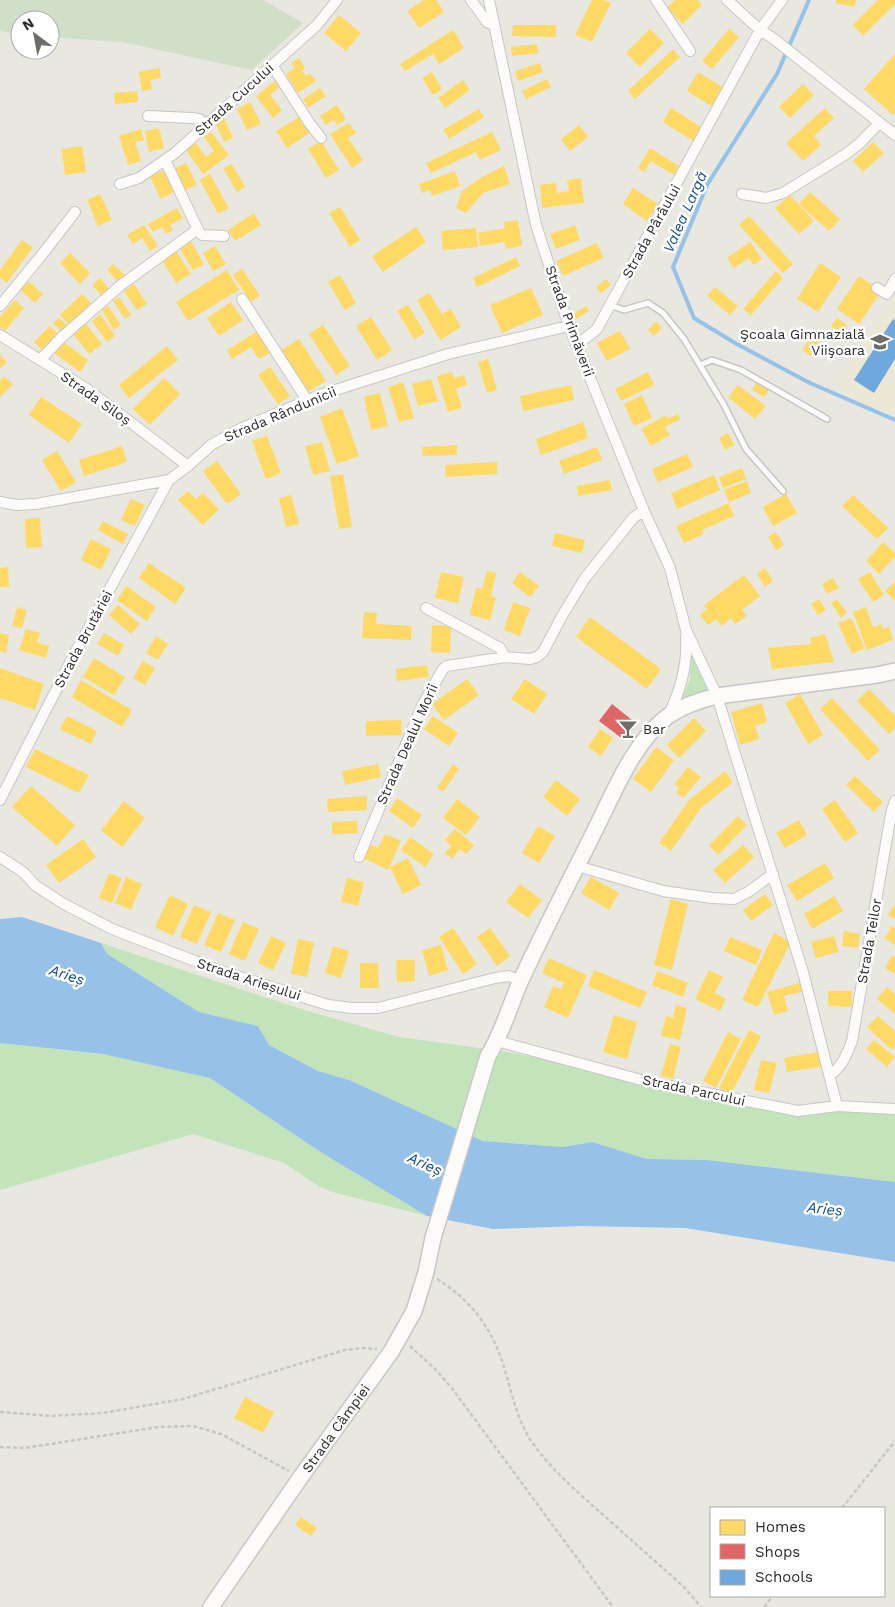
<svg xmlns="http://www.w3.org/2000/svg" width="895" height="1607" font-family="'Work Sans',sans-serif">
<rect width="100%" height="100%" fill="#e8e7e0"/>
<path fill="#ebe9d6" d="M895 295V415L876 411 837 388Z"/>
<path fill="#c3e4ba" d="M691 652 711 690 680 703 690 680Z
M101 943 304 1010 399 1037 508 1052 794 1109 895 1108V1182L707 1160 647 1159 592 1142 563 1147 483 1141 349 1080 318 1071 269 1045 258 1026 199 1012 107 954Z
M0 1043 109 1055 210 1078 322 1153 427 1216 336 1193 320 1187 284 1163 193 1134 0 1190Z"/>
<path fill="#d1dec8" d="M0 0H263L303 23 252 70 122 42 50 37V20H20V34L0 31Z"/>
<path fill="#96c1e8" d="M22 917 101 943 107 954 199 1012 258 1026 269 1045 318 1071 349 1080 483 1141 563 1147 592 1142 647 1159 707 1160 895 1182V1262L685 1228 582 1226 493 1229 427 1216 322 1153 210 1078 103 1054 0 1043V919Z"/>
<path fill="#ffd966" d="M424 0H436L444 12 419 28 407 11Z
M592 0H604L611 3 592 42 575 35Z
M675 0H697L702 5 683 24 667 8Z
M836 0H856L854 7 836 3Z
M878 0H895V4L863 36 853 25Z
M339 15 361 33 346 51 324 33Z
M513 25H556V37L512 36Z
M650 29 664 43 640 67 626 53Z
M729 29 739 37 712 69 702 61Z
M453 30 464 48 439 64 433 54 405 71 400 64Z
M537 44 538 53 512 56 511 47Z
M673 49 680 57 635 99 628 91Z
M895 54V113L893 115 864 89Z
M299 58 305 68 302 71 306 76 310 73 316 81 298 93 286 74 295 68 291 63Z
M540 63 543 72 518 81 515 71Z
M160 68 161 78 150 80 152 89 142 91 139 72Z
M432 72 442 89 433 95 422 78Z
M698 72 724 88 713 107 687 91Z
M547 79 551 87 526 99 522 91Z
M276 80 281 86 270 95 282 110 273 118 256 96Z
M463 80 470 90 445 108 438 98Z
M803 84 814 95 790 118 779 107Z
M320 88 326 96 308 108 303 99Z
M137 91 138 102 115 104 114 93Z
M250 102 261 124 247 130 237 109Z
M337 105 346 119 337 125 334 120 326 125 320 116Z
M671 108 701 127 693 141 663 122Z
M825 108 834 118 814 136 821 145 803 161 786 143Z
M479 109 484 117 449 139 443 130Z
M301 116 311 132 287 148 276 131Z
M224 118 233 138 224 142 215 122Z
M349 123 356 133 348 138 363 160 352 168 330 134Z
M579 125 588 137 570 151 561 139Z
M159 128 164 148 149 152 145 131Z
M141 129 144 140 135 142 141 161 128 165 119 136Z
M211 132 229 155 203 174 186 150 196 143 206 157 214 151 204 137Z
M492 132 501 150 480 160 476 152 431 173 426 163Z
M321 141 339 170 326 178 308 149Z
M873 142 884 153 863 172 853 161Z
M82 146 86 172 65 175 62 149Z
M650 148 679 166 674 175 651 161 644 172 638 168Z
M186 163 197 185 183 191 172 170Z
M232 164 245 187 237 192 223 168Z
M504 166 510 184 483 193 466 213 456 208 462 191 482 177Z
M164 170 174 192 161 199 150 177Z
M455 171 460 186 432 196 430 190 422 193 419 184Z
M210 174 229 208 218 214 200 180Z
M581 178 584 203 542 208 540 185 556 183 557 193 569 191 567 180Z
M633 188 658 204 647 221 623 204Z
M810 192 840 219 829 231 799 204Z
M100 194 112 220 98 226 87 200Z
M790 195 814 221 799 234 775 208Z
M340 207 360 240 350 247 329 213Z
M177 208 183 218 170 225 173 230 166 234 162 227 153 232 148 224Z
M254 213 261 225 235 241 228 230Z
M749 216 793 264 783 273 739 225Z
M518 220 522 246 506 249 505 242 480 246 478 233 505 228 504 222Z
M144 225 158 246 150 251 142 238 133 244 127 235Z
M575 225 580 240 556 249 550 234Z
M416 227 426 242 383 272 372 256Z
M476 228 478 247 443 250 441 231Z
M22 240 33 247 7 283 0 278V270Z
M190 240 204 264 193 270 179 247Z
M750 242 762 259 753 265 749 258 734 268 727 258Z
M597 243 603 258 563 276 556 261Z
M215 246 226 264 213 271 203 253Z
M176 251 191 274 176 283 162 260Z
M70 253 90 273 80 284 60 263Z
M516 257 520 266 477 287 473 278Z
M820 263 841 277 818 312 797 299Z
M113 264 125 275 119 282 107 270Z
M242 269 260 296 251 302 233 275Z
M227 270 239 290 188 321 176 302Z
M776 271 783 278 751 315 743 309Z
M340 275 356 303 345 310 328 282Z
M859 276 882 291 859 324 837 309Z
M100 278 110 290 102 296 92 285Z
M606 279 611 285 601 293 596 287Z
M28 281 43 294 35 303 20 290Z
M134 284 147 304 137 310 124 291Z
M715 287 738 306 730 315 707 296Z
M531 288 543 315 502 333 490 305Z
M429 293 442 314 451 309 461 327 440 340 417 300Z
M82 294 91 303 70 325 60 315Z
M119 297 131 315 125 319 113 301Z
M15 300 24 308 5 331 0 327V317Z
M231 302 243 320 219 336 207 318Z
M408 305 425 333 414 339 397 311Z
M108 306 121 325 114 330 102 310Z
M586 306 589 311 571 322 568 317Z
M100 314 115 336 107 342 92 321Z
M371 317 392 350 377 360 356 326Z
M59 318 68 326 62 332 53 323Z
M837 318 847 325 842 334 831 326Z
M656 321 662 328 654 336 648 330Z
M86 324 102 344 89 354 73 334Z
M323 325 350 366 336 375 309 334Z
M50 326 59 335 43 351 34 342Z
M258 331 271 352 259 359 251 347 232 359 227 350Z
M620 331 630 349 607 361 597 343Z
M814 333 823 339 811 356 802 350Z
M299 339 326 381 308 392 281 350Z
M62 341 88 360 80 372 53 352Z
M167 346 178 360 129 398 119 385Z
M0 355 7 362 0 369Z
M488 359 497 390 487 393 478 362Z
M270 367 290 396 278 404 258 375Z
M452 372 454 378 464 375 467 385 456 389 462 408 448 412 437 376Z
M648 372 654 385 621 401 615 389Z
M4 376 13 384 0 397V381Z
M164 378 180 394 150 425 133 409Z
M431 379 438 401 418 406 412 384Z
M757 381 770 388 765 397 752 390Z
M403 382 414 418 399 422 388 387Z
M571 385 574 400 523 411 520 396Z
M738 385 766 406 755 419 728 397Z
M380 393 388 426 371 430 364 397Z
M642 395 652 418 634 426 624 404Z
M41 397 82 424 69 443 29 415Z
M342 408 359 456 337 464 320 417Z
M678 414 680 419 665 427 670 435 651 446 641 429 666 415 668 419Z
M583 422 588 438 541 455 536 439Z
M728 433 734 445 725 450 719 438Z
M267 436 281 473 266 479 252 441Z
M322 442 330 471 313 475 305 446Z
M457 445V455L423 456 422 447Z
M122 446 127 462 84 476 79 460Z
M597 447 602 460 564 474 559 461Z
M57 451 76 482 61 491 42 460Z
M687 454 693 467 658 482 652 469Z
M217 461 241 494 227 504 203 471Z
M497 462V474L446 477 445 465Z
M742 468 746 479 723 488 719 477Z
M343 474 352 527 339 529 330 476Z
M714 475 720 490 677 509 671 493Z
M610 480 612 490 578 496 577 486Z
M747 481 751 493 729 502 724 490Z
M188 491 196 499 203 493 219 509 203 525 178 500Z
M786 494 797 513 773 526 763 507Z
M291 495 299 524 286 527 279 498Z
M853 495 888 528 877 539 842 506Z
M131 499 145 505 135 526 121 520Z
M729 503 734 516 702 530 704 534 684 543 676 526Z
M40 518 42 547 26 548 25 519Z
M103 521 128 534 123 544 98 530Z
M776 532 784 545 776 550 768 537Z
M555 533 585 540 582 553 552 546Z
M91 539 111 549 101 570 81 560Z
M883 542 895 553V557L879 574 866 561Z
M149 563 186 588 175 604 139 578Z
M8 567 9 587H0V568Z
M765 568 773 581 765 587 757 574Z
M487 571 496 573 491 596 496 598 490 620 470 615 476 588 482 589Z
M441 572 464 577 458 603 435 598Z
M520 572 539 586 530 597 512 583Z
M870 572 884 595 873 602 858 579Z
M744 575 760 596 742 610 747 616 735 624 731 618 722 626 716 619 708 625 700 615 707 609 704 605Z
M833 578 839 588 827 594 822 584Z
M895 582V601L885 591Z
M126 586 156 607 147 621 117 600Z
M819 599 826 610 818 615 811 604Z
M837 599 847 613 841 618 831 603Z
M513 602 530 608 520 636 504 630Z
M118 605 140 624 131 634 109 615Z
M17 607 27 610 22 628 12 626Z
M866 607 873 627 881 624 883 629 889 627 893 640 867 650 853 612Z
M364 612 377 613 376 624 412 626 411 640 362 638Z
M590 617 661 669 647 689 576 637Z
M851 618 865 648 852 654 838 623Z
M432 625 451 626 450 653 431 652Z
M26 629 40 633 37 642 49 646 46 658 19 650Z
M0 633 9 635 6 653 0 651Z
M104 633 124 645 118 656 97 644Z
M825 634 834 662 772 669 768 648 812 644 810 638Z
M156 636 168 644 158 660 146 653Z
M94 658 125 677 114 695 83 677Z
M143 661 155 668 145 685 133 678Z
M427 665 429 677 397 681 396 669Z
M0 668 44 684 35 710 0 698Z
M467 679 479 695 444 720 432 704Z
M525 679 547 694 534 714 511 699Z
M81 680 132 710 122 727 72 697Z
M869 689 895 716V728L889 734 857 701Z
M800 694 823 735 808 744 785 703Z
M832 698 880 750 868 761 820 709Z
M762 703 767 722 755 726 759 739 740 745 731 712Z
M67 716 97 731 91 744 60 729Z
M433 716 458 733 449 746 424 729Z
M694 718 706 731 679 758 667 745Z
M401 720 402 735 366 736V721Z
M600 729 613 738 601 756 588 747Z
M656 747 674 760 651 792 633 779Z
M35 749 89 775 79 793 26 767Z
M378 764 381 777 345 785 342 771Z
M453 764 459 769 443 792 437 788Z
M688 767 701 777 683 798 676 792 679 788 674 784Z
M725 771 733 782 701 808 671 851 659 843 690 799Z
M855 776 883 802 874 812 846 785Z
M556 780 580 799 567 816 543 797Z
M31 786 75 825 57 846 12 807Z
M367 796V810L328 812 327 799Z
M397 798 422 815 413 828 389 811Z
M457 799 480 817 466 835 443 818Z
M835 800 858 833 845 842 822 809Z
M124 801 145 818 122 847 101 830Z
M738 816 747 825 718 855 709 845Z
M799 820 807 835 785 848 776 833Z
M357 821 358 833 332 834V822Z
M538 826 555 836 539 863 522 853Z
M455 829 474 845 466 854 460 849 452 859 445 853 451 846 445 840Z
M385 834 401 841 388 870 363 858 370 844 378 848Z
M410 837 434 854 425 867 401 850Z
M83 839 96 857 59 883 46 865Z
M743 845 754 857 725 883 713 870Z
M408 858 421 885 403 894 390 867Z
M825 863 834 878 797 901 787 885Z
M109 873 122 878 112 903 99 898Z
M126 877 142 884 131 910 115 903Z
M591 877 619 893 609 910 581 893Z
M347 878 364 882 358 906 341 902Z
M520 884 542 900 528 918 506 902Z
M765 894 773 905 751 921 743 910Z
M170 895 188 904 173 936 155 927Z
M834 896 843 911 812 929 804 914Z
M671 899 688 904 672 970 654 965Z
M895 904V919L888 915Z
M194 905 211 912 197 944 180 937Z
M218 913 235 920 221 952 204 945Z
M243 922 259 929 245 961 229 954Z
M892 926 895 928V945L885 938Z
M453 928 477 964 463 974 439 937Z
M490 928 510 956 497 966 477 937Z
M844 931 860 934 858 948 842 946Z
M774 933 791 942 758 1007 742 1000Z
M271 936 286 943 273 970 258 963Z
M834 936 839 952 816 958 811 942Z
M730 937 762 950 756 965 724 951Z
M298 939 314 942 307 977 291 974Z
M441 945 448 970 429 976 422 950Z
M333 946 349 951 341 978 325 973Z
M892 955 895 957V974L885 968Z
M549 958 587 975 568 1018 544 1007 553 986 561 989 564 983 542 973Z
M396 960H415V981L397 982Z
M360 963H378L379 988H360Z
M594 970 647 992 640 1008 588 986Z
M709 970 723 977 715 993 726 999 720 1011 695 999Z
M657 971 688 983 683 997 652 985Z
M803 982 805 991 784 996 788 1011 774 1015 767 992Z
M887 987 895 994V1014L877 999Z
M828 991H852V1007L828 1006Z
M676 1005 687 1008 680 1040 661 1036 666 1016 673 1018Z
M614 1015 637 1022 627 1059 603 1052Z
M878 1016 895 1031V1047L892 1050 867 1027Z
M749 1030 761 1036 731 1094 719 1088Z
M728 1032 741 1039 716 1088 703 1081Z
M874 1040 895 1057 887 1067 866 1049Z
M670 1044 681 1047 673 1079 661 1076Z
M818 1052 820 1067 787 1072 784 1058Z
M761 1060 777 1063 769 1093 754 1090Z
M245 1397 274 1412 263 1433 234 1418Z
M301 1517 317 1528 311 1536 295 1525Z"/>
<path fill="#e06666" d="M612 704 637 724 624 740 599 721Z"/>
<path fill="#6fa8dc" d="M893 319 895 321V359L874 393 854 380Z"/>
<g fill="none" stroke-linecap="round" stroke-linejoin="round">
<path stroke="#96c1e8" stroke-width="4" d="M809 0 777 74 707 185 673 267 694 318 735 343 810 383 895 420"/>
<g stroke="#c6c6c5" stroke-width="8">
<path id="lane" d="M610 305 624 310 648 303 663 313 684 339 724 405 746 449 783 491
M700 365 712 360 741 370 827 419"/>
</g>
<g stroke="#c6c6c5" stroke-width="12">
<path id="street" d="M471 0 487 22 494 25
M489 0 536 225 569 326 644 511 670 568 686 630 717 696 803 972 837 1106
M656 0 690 51
M727 0 760 30 774 39 895 135
M272 65 310 124 321 138
M148 116 192 118 199 119 206 124
M165 160 199 232 202 235 224 236
M120 184 139 178 175 153 317 25 337 0
M742 194 766 198 783 193 846 154 860 143 879 123
M877 288 887 294 895 279
M242 299 307 400
M0 306 45 251 75 212
M0 335 87 389 188 466
M577 345 597 329 760 30 782 0
M40 360 62 337 121 285 198 229
M0 502 17 505 36 504 169 480 188 466 211 445 242 428 320 395 448 354 569 326
M426 608 500 648 505 657
M668 716C681 690 688 665 686 636
M0 800 75 653 169 480
M0 857 23 872 36 886 64 904 112 929 218 970 328 1005 352 1008H378L495 978 509 976 521 981
M359 857 422 706 443 669 447 666 505 657 530 659 537 657 543 652 562 616 585 578 634 517 644 511
M577 866 663 891 712 898 734 899 748 892 773 874
M497 1041 645 1081 798 1111 837 1106 895 1109
M830 1075C842 1067 847 1054 852 1041L891 814 895 801"/>
</g>
<g stroke="#c6c6c5" stroke-width="18">
<g id="secondary">
<path id="s1" d="M211 1607 300 1478 391 1352 414 1311 426 1272 433 1238 488 1056C503 1032 510 1005 521 980 546 926 574 873 600 820 617 785 636 740 668 716 683 706 700 700 717 696L877 675 895 671"/>
</g>
</g>
<path stroke="#c6c6c5" stroke-width="2.5" stroke-dasharray="4 2.5" stroke-linecap="butt" d="M437 1279C471 1300 492 1328 504 1367 511 1390 516 1415 528 1436 547 1466 575 1490 601 1513 629 1538 656 1562 684 1587L701 1607
M410 1346 435 1369 451 1387 613 1607
M0 1412 51 1416 103 1413 183 1399 345 1350 363 1348 377 1349
M0 1447 25 1448 158 1427 193 1426 221 1434 289 1471
M842 1508 895 1441
M764 1607 773 1596"/>
<use href="#lane" stroke="#fcfbfa" stroke-width="5"/>
<use href="#street" stroke="#fcfbfa" stroke-width="10"/>
<use href="#secondary" stroke="#fcfbfa" stroke-width="15"/>
</g>
<defs>
<g id="school-bare" transform="scale(1.5)"><path d="M0-5L7-2L0 1L-7-2ZM-4 1L0 2.5L4 1V4Q0 6-4 4Z" fill="#6d6d6a" stroke="#fff" stroke-width="2.5" paint-order="stroke"/></g>
<g id="bar-bare" transform="scale(1.5)"><path d="M-6-5H6L.8 .8V4.5H3.5V6h-7V4.5H-.8V.8Z" fill="#6d6d6a" stroke="#fff" stroke-width="2.5" paint-order="stroke"/></g>
</defs>
<g fill-rule="evenodd">
<use href="#school-bare" x="880" y="342"/>
<use href="#bar-bare" x="628" y="729"/>
</g>
<g text-anchor="middle" dominant-baseline="central" stroke-width="5" stroke-linejoin="round" paint-order="stroke">
<g font-size="14" fill="#2b2b2b" stroke="#fff">
<text transform="translate(234 99) rotate(-42)">Strada Cucului</text>
<text transform="translate(651 231) rotate(-61)">Strada Pârâului</text>
<text transform="translate(570 321) rotate(70)">Strada Primăverii</text>
<text transform="translate(96 398) rotate(35)">Strada Siloș</text>
<text transform="translate(280 414) rotate(-23)">Strada Rândunicii</text>
<text transform="translate(83 639) rotate(-62)">Strada Brutăriei</text>
<text transform="translate(407 744) rotate(-66)">Strada Dealul Morii</text>
<text transform="translate(869 941) rotate(-80)">Strada Teilor</text>
<text transform="translate(249 979) rotate(18)">Strada Arieșului</text>
<text transform="translate(694 1090) rotate(12)">Strada Parcului</text>
<text stroke="none"><textPath href="#s1" startOffset="218">Strada Câmpiei</textPath></text>
</g>
<g font-size="14" fill="#2b2b2b" stroke="#fff" text-anchor="end">
<text x="865" y="334">Şcoala Gimnazială<tspan x="865" dy="16">Viişoara</tspan></text>
<text x="643" y="729" text-anchor="start">Bar</text>
</g>
<g font-size="15" font-style="italic" fill="#114c98" stroke="#fff">
<text transform="translate(685 212) rotate(-66)">Valea Largă</text>
<text transform="translate(67 975) rotate(18)">Arieș</text>
<text transform="translate(425 1164) rotate(24)">Arieș</text>
<text transform="translate(825 1209) rotate(6)">Arieș</text>
</g>
</g>
<rect x="710" y="1507" width="175" height="90" fill="#ffffff" stroke="#aaaaaa"/>
<rect x="720" y="1520" width="25" height="15" fill="#ffd966" stroke="#aaaaaa"/>
<text x="755" y="1532" font-size="15" fill="#2b2b2b">Homes</text>
<rect x="720" y="1544" width="25" height="15" fill="#e06666" stroke="#aaaaaa"/>
<text x="755" y="1557" font-size="15" fill="#2b2b2b">Shops</text>
<rect x="720" y="1570" width="25" height="15" fill="#6fa8dc" stroke="#aaaaaa"/>
<text x="755" y="1582" font-size="15" fill="#2b2b2b">Schools</text>
<g transform="translate(35 35) rotate(328)"><circle r="24" fill="#ffffff" stroke="#aaaaaa"/>
<path d="M0-4L9 19L0 12L-9 19Z" fill="#6d6d6a"/>
<text y="-8" font-size="14" font-weight="bold" text-anchor="middle" fill="#2b2b2b">N</text>
</g>
</svg>
